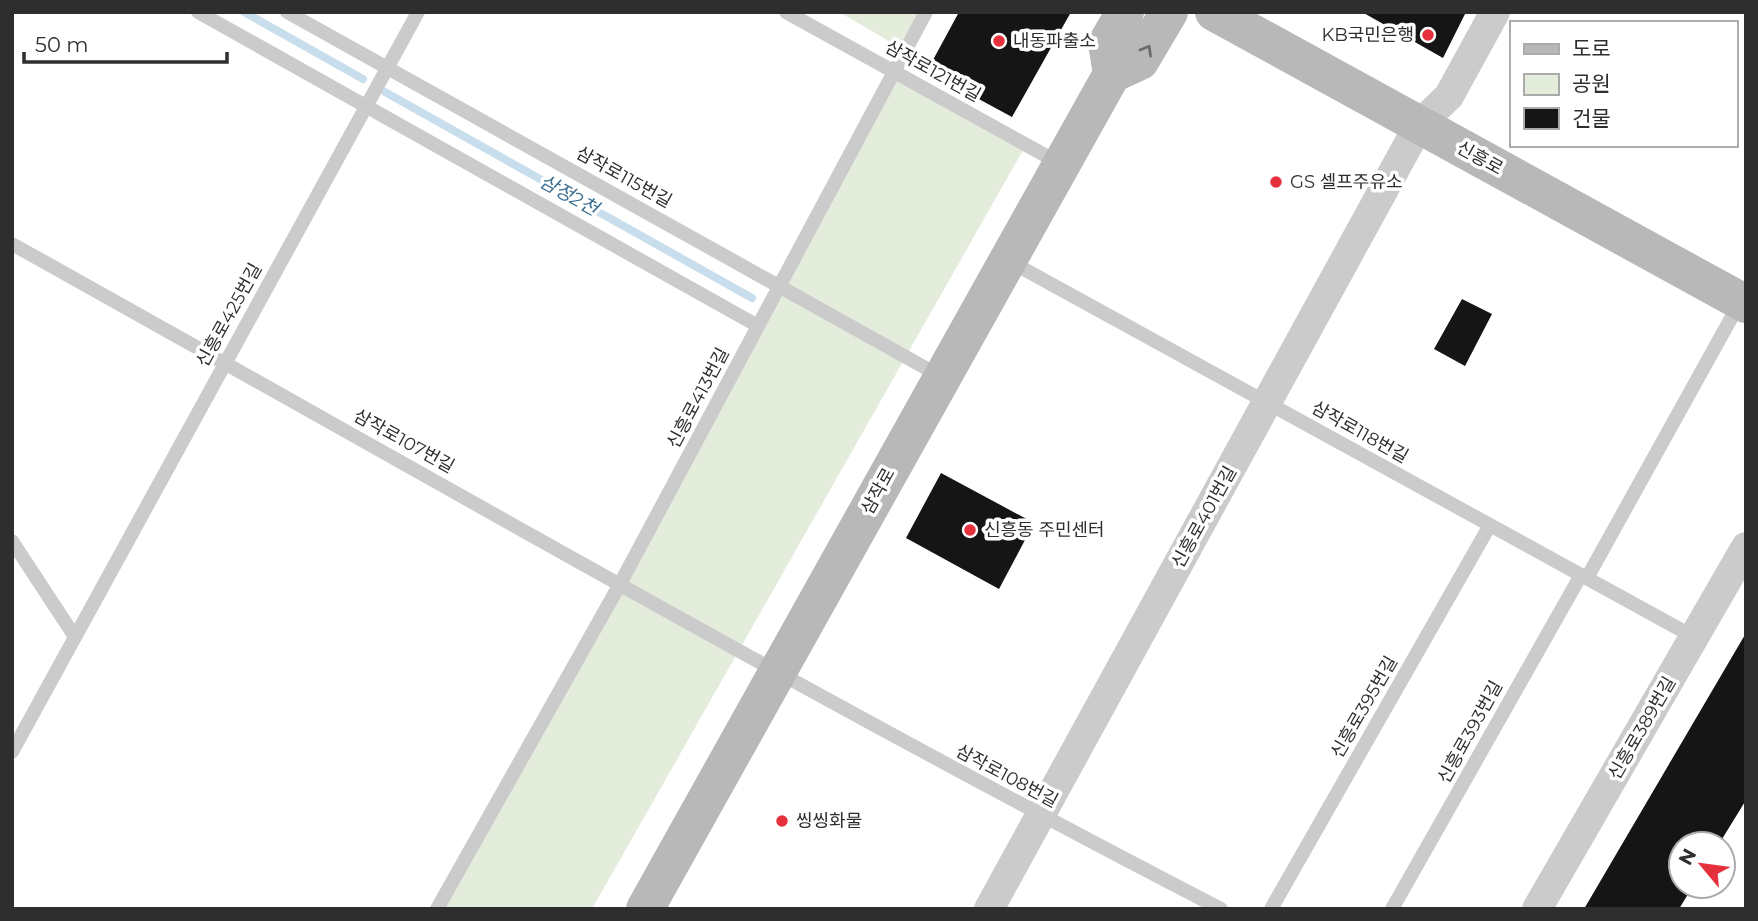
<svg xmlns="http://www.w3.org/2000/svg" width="1758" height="921" font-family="Montserrat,'Noto Sans KR',sans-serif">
<rect width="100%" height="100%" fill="#fff"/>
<path fill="#e4ecdc" d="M839 12H926L906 51Z
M895 72 1026 145 592 909H438Z"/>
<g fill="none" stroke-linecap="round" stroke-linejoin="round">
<path stroke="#c8deec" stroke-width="8" d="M244 12 363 79
M385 92 752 298"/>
</g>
<path fill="#151515" d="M959 12H1071L1012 117 927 71Z
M1362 12H1466L1443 58Z
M1462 299 1492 314 1465 366 1434 349Z
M941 473 1034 523 999 589 906 538Z
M1746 633V800L1719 844H1681V886H1693L1679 909H1584Z"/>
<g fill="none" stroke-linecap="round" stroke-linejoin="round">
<path stroke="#cbcbcb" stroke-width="14" d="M198 12 758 326
M287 12 940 376
M786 12 1061 164
M12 244C414 468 812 698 1221 909
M1009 261 1694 637
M12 541 75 637
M1587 578 1739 304
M12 752 418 12
M437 909 620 584 926 12
M1271 909 1490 525
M1392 909 1581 575"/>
<path stroke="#cbcbcb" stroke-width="30" d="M989 909 1419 125 1449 96 1495 12
M1537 909 1746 547"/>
<path stroke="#b8b8b8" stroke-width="38" d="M1214 12 1746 304
M1112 74 1107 43 1125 12
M645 909 1112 74 1140 61 1169 12"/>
</g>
<defs><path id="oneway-chevron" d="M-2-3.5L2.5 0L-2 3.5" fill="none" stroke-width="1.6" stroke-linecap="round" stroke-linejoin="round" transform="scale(1.75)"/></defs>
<use stroke="#6c6c6c" href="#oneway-chevron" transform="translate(1147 50) rotate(-60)"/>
<g fill="#e5313d" stroke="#fff" stroke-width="2.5">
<circle cx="1428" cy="35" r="7"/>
<circle cx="999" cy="41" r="7"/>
<circle cx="1276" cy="182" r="7"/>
<circle cx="970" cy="530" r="7"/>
<circle cx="782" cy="821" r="7"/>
</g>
<g text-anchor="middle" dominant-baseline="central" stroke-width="7" stroke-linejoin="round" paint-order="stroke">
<g font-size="18" fill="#2e2e2e" stroke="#fff" text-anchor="start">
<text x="1414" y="35" text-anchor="end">KB국민은행</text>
<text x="1013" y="41">내동파출소</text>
<text x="1290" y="182">GS 셀프주유소</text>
<text x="984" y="530">신흥동 주민센터</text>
<text x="796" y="821">씽씽화물</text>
</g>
<g font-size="18" fill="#2e2e2e" stroke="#fff">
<text transform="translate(933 71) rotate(29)">삼작로121번길</text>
<text transform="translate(1480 158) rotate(29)">신흥로</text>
<text transform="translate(624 177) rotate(29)">삼작로115번길</text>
<text transform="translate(229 315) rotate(-61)">신흥로425번길</text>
<text transform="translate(698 398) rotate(-62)">신흥로413번길</text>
<text transform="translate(1360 432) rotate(29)">삼작로118번길</text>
<text transform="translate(404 441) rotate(29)">삼작로107번길</text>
<text transform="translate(878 491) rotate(-61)">삼작로</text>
<text transform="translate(1204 517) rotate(-61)">신흥로401번길</text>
<text transform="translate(1364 707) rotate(-60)">신흥로395번길</text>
<text transform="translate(1642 728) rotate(-60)">신흥로389번길</text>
<text transform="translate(1470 732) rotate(-61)">신흥로393번길</text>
<text transform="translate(1007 776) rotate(28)">삼작로108번길</text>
</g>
<g font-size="19" font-style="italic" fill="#3c6f90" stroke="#fff">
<text transform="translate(569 195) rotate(29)">삼정2천</text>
</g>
</g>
<rect width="1758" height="921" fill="none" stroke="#2e2e2e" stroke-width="28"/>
<rect x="1510" y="21" width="228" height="126" fill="#ffffff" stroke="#ababab" stroke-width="2"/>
<rect x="1524" y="44" width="35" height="10" fill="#b8b8b8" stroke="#ababab" stroke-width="2"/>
<text x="1572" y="56" font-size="21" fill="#2e2e2e">도로</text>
<rect x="1524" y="74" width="35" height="21" fill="#e4ecdc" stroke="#ababab" stroke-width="2"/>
<text x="1572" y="91" font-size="21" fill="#2e2e2e">공원</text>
<rect x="1524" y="108" width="35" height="21" fill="#151515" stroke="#ababab" stroke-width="2"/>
<text x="1572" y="126" font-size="21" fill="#2e2e2e">건물</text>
<g transform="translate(1702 865) rotate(299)"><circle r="33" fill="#ffffff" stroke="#ababab" stroke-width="2"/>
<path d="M0-5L12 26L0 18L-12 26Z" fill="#e5313d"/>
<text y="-10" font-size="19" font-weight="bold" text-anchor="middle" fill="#2e2e2e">N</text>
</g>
<path d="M24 52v10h203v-10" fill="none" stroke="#2e2e2e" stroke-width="3.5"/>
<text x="35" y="52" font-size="21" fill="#2e2e2e" stroke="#ffffff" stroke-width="5" paint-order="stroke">50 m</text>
</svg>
